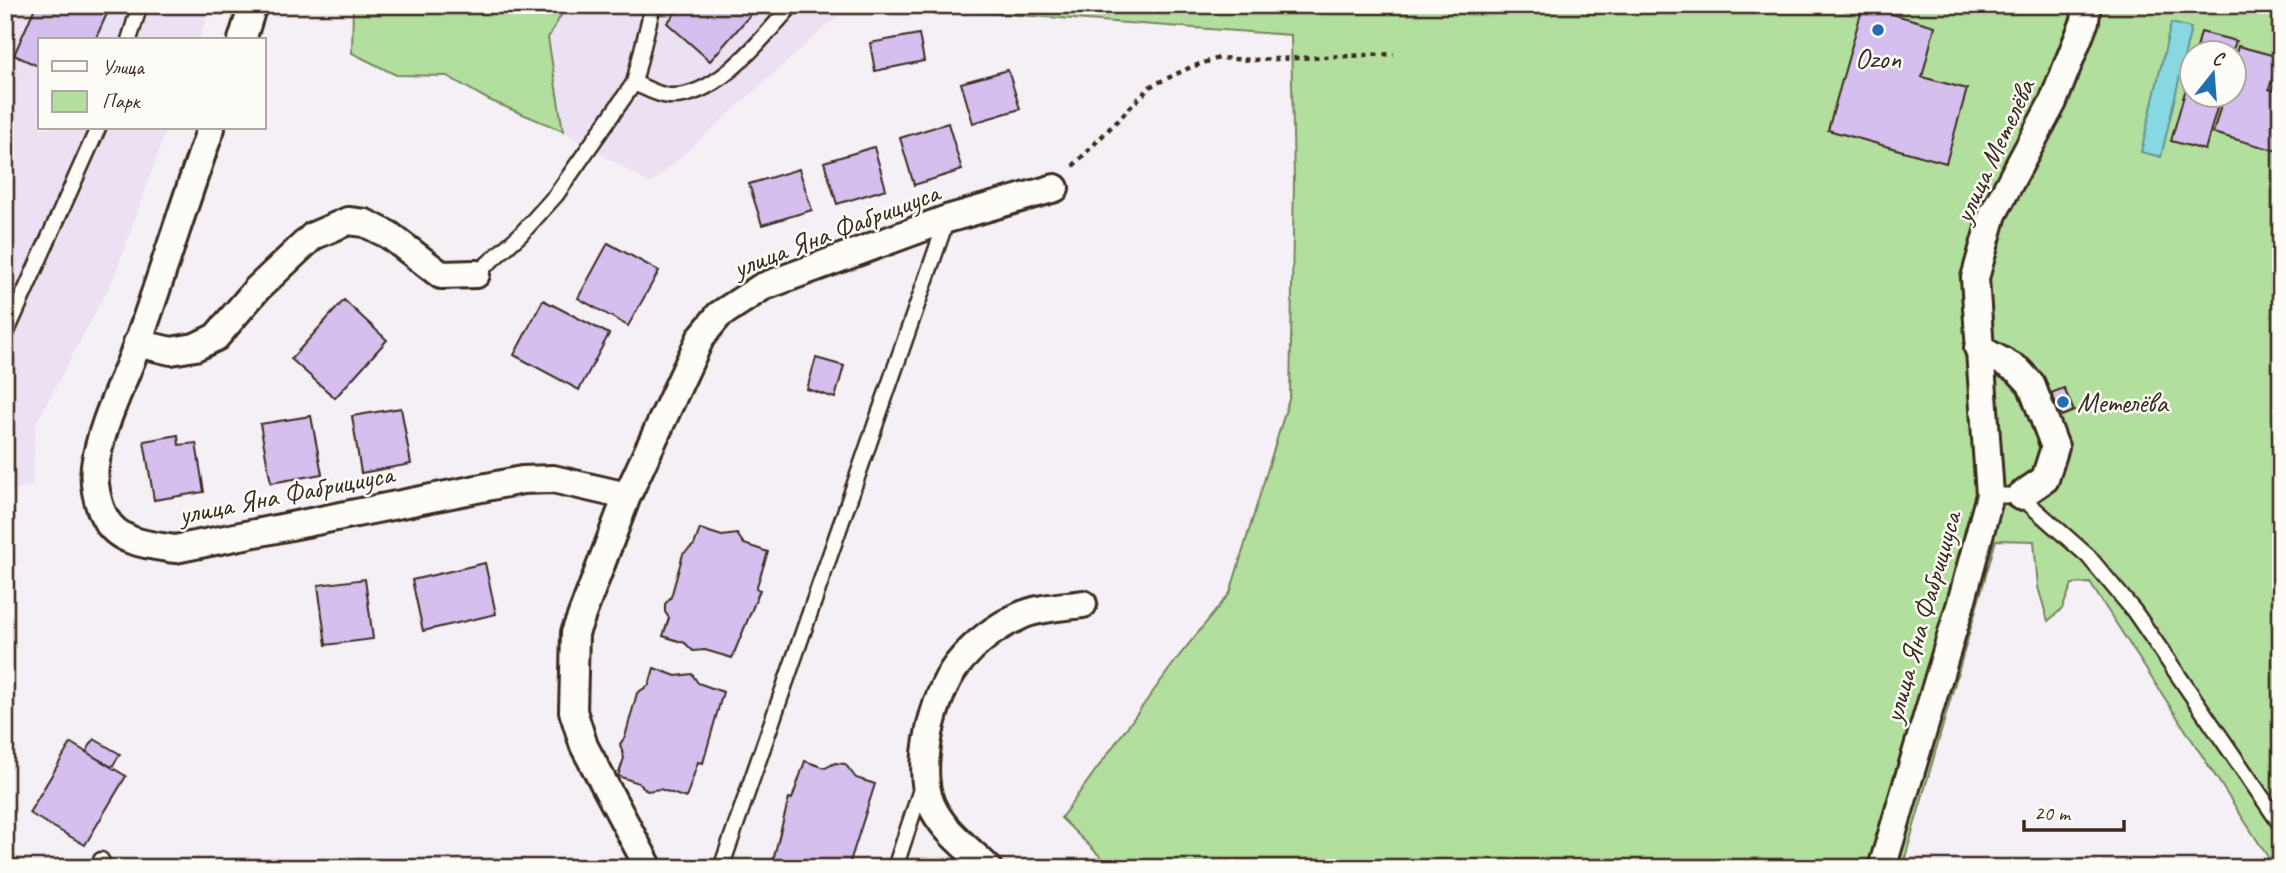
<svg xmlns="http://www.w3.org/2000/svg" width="2286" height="873" font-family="Caveat,sans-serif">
<rect width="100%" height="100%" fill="#f5f0f5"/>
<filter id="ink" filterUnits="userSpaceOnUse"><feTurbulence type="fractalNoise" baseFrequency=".0143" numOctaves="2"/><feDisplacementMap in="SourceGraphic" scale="14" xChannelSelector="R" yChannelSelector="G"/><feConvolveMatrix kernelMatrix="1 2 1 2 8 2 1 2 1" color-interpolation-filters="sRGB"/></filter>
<g filter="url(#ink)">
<path fill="#ebe1f3" d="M5 5H211L199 40H40V128H167L114 278 36 423 32 486 5 492Z
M567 5H850L651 184 563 131 548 38Z"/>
<path fill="#b2df9d" stroke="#76845e" stroke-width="2" fill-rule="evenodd" d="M353 5H567L548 38 563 131 489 100 447 76 396 75 352 53Z
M881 5H2281V868H2269L2268 857 2090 583 2072 584 2062 609 2048 621 2038 587 2034 541 1996 540 1902 868H1112L1061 818 1179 656 1230 593 1290 396 1294 181 1291 35ZM2192 52H2234V94H2192Z"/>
<path fill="#87d8e1" stroke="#699293" stroke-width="2" d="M2171 23 2191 28 2161 157 2141 152Z"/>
<path fill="#d4bfef" stroke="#3b2a1e" stroke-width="2" d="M5 5H16L5 28Z
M36 5H111L95 40H40V67L14 55Z
M682 5H759L710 61 667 23Z
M1863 6 1935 26 1922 77 1967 89 1946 163 1828 130Z
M2201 32 2236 41 2232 52H2196Z
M919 34 924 61 875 71 870 43Z
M2238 46 2279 57 2269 89 2281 93V152L2213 133 2224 94H2234V62Z
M2192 67V94H2221L2205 150 2171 141Z
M1008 70 1020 109 973 123 961 83Z
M948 123 962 170 914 185 900 138Z
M874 147 886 189 837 204 824 162Z
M799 169 812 210 762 225 749 184Z
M608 243 659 271 628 326 578 298Z
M344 300 387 340 335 398 291 359Z
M543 300 609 334 579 390 514 355Z
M816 358 844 366 835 398 807 389Z
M2064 388 2074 411 2062 416 2051 393Z
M401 408 411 464 361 473 352 416Z
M311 416 322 474 271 483 260 424Z
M178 435 179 445 196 443 204 492 154 500 144 441Z
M700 529 722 536 737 534 744 544 768 552 756 589 760 590 732 658 705 650 693 651 685 643 663 636 669 618 665 612V604L671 597 683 554 694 545Z
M485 563 496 614 423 631 412 580Z
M365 579 373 639 326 645 318 585Z
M654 668 676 676 692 674 698 683 723 692 703 763 698 762 686 798 660 789 647 791 639 783 618 776 624 758 620 744 625 737 637 693 649 685Z
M94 739 120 754 112 767 86 752Z
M71 743 126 776 85 845 29 813Z
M805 761 825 768 835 763 845 764 856 778 875 784 848 868H771L789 798 792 799Z"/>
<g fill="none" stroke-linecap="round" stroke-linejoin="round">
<g stroke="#3b2a1e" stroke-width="19">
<path id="lane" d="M129 40 140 5
M634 83C646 88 657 95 669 96 717 99 763 37 792 5
M476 274 520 235 556 195 634 83 653 5
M5 336 98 128
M1990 495 2020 496 2088 556 2134 611 2281 825
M101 860 105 868
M721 868 947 219
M895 868 922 786"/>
</g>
<g stroke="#3b2a1e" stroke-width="32">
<path id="street" d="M242 40 253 5
M211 128C186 198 164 269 139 340 124 382 102 421 95 466 93 481 97 504 105 518 118 543 149 545 175 549L522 480 553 479 627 496
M137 343 171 351 195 347 216 337 257 289 313 236 348 221 365 223 389 235 441 275 476 274
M1978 348 2018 370 2031 384 2055 447 2045 479 2020 496
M649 868 584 746 573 711 575 633 627 496 701 337 719 315 762 287 947 219 1055 188
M988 868C968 848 942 830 931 804 916 767 933 696 957 665 974 644 995 627 1020 616 1038 607 1064 607 1083 604
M1882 868 1961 603 1990 495 1975 278 1993 214 2053 102 2085 21 2087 5"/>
</g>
<path stroke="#3b2a1e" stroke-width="4.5" stroke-dasharray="5 5" stroke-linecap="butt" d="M1073 166 1151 86 1191 67 1219 58 1252 60 1394 54"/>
<use href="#lane" stroke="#fdfcf7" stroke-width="14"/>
<use href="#street" stroke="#fdfcf7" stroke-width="26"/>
</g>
</g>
<g fill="#1f6fb2" stroke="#fdfcf7" stroke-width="2.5">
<circle cx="1878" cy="30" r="7"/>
<circle cx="2063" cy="402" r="7"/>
</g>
<g text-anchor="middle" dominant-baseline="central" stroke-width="5" stroke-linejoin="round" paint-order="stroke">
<g font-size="28" fill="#3b2a1e" stroke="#fdfcf7">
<text x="1878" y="58">Ozon</text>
<text x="2077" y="402" text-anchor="start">Метелёва</text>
</g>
<g font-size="28" fill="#3b2a1e" stroke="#fdfcf7">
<text transform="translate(1994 151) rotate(-65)">улица Метелёва</text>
<text transform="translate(836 230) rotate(-21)">улица Яна Фабрициуса</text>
<text transform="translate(286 494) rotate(-11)">улица Яна Фабрициуса</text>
<text transform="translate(1922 617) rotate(-74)">улица Яна Фабрициуса</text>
</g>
</g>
<rect width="2286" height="873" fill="none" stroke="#fdfcf7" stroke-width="28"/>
<rect x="14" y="14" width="2258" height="845" fill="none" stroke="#3b2a1e" stroke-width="2.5" filter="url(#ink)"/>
<rect x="38" y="38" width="228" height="91" fill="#fdfcf7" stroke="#afa8a0" stroke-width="2"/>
<rect x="52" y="61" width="35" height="10" fill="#fdfcf7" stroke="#afa8a0" stroke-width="2"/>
<text x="102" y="74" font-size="21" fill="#3b2a1e">Улица</text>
<rect x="52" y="91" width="35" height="21" fill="#b2df9d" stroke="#afa8a0" stroke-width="2"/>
<text x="102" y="108" font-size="21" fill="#3b2a1e">Парк</text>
<g transform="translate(2213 74) rotate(17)"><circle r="33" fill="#fdfcf7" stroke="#afa8a0" stroke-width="2"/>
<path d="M0-5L12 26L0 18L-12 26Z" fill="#1f6fb2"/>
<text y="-10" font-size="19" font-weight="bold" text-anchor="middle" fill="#3b2a1e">С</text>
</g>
<path d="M2024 820v10h100v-10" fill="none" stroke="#3b2a1e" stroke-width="3.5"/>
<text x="2034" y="820" font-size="21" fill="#3b2a1e" stroke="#fdfcf7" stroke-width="5" paint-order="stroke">20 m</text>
</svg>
